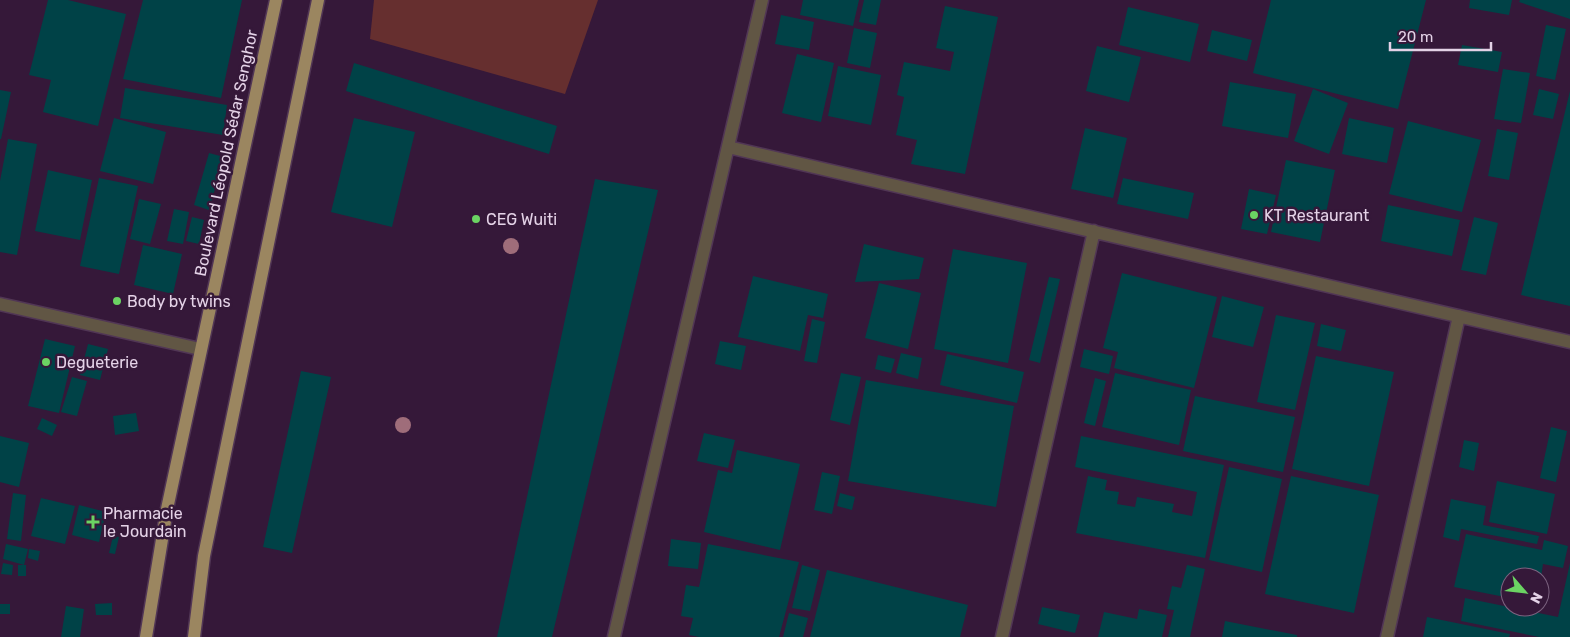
<svg xmlns="http://www.w3.org/2000/svg" width="1570" height="637" font-family="Rubik,sans-serif">
<rect width="100%" height="100%" fill="#351839"/>
<path fill="#662f2f" d="M374 0H598L565 94 370 39Z"/>
<path fill="#004247" d="M48 0H68L126 14 98 126 43 112 51 80 29 75Z
M143 0H242L221 98 123 79Z
M803 0H859L853 26 800 15Z
M864 0H881L876 25 859 22Z
M1271 0H1426L1398 109 1253 73Z
M1470 0H1512L1509 15 1469 8Z
M1520 0H1570V19L1519 2Z
M945 6 998 17 965 174 911 164 917 140 896 135 904 97 897 95 904 62 950 71 954 52 936 48Z
M1128 7 1199 24 1190 62 1119 45Z
M781 15 814 22 809 50 775 44Z
M1546 25 1566 29 1555 80 1536 76Z
M854 28 877 33 870 68 847 63Z
M1212 30 1252 40 1247 61 1207 51Z
M1462 45 1502 52 1498 72 1458 65Z
M1097 46 1141 57 1129 102 1086 91Z
M797 54 834 63 821 122 782 113Z
M354 63 557 126 549 154 346 91Z
M838 66 881 75 871 125 828 116Z
M1503 69 1530 73 1521 123 1494 119Z
M1230 82 1296 94 1288 138 1222 126Z
M125 88 227 105 223 135 120 118Z
M1313 89 1348 103 1329 154 1294 141Z
M1539 89 1559 94 1553 119 1533 115Z
M0 90 11 92 1 139H0Z
M1570 91V306L1521 295Z
M114 118 166 132 153 184 100 171Z
M354 118 415 132 392 227 331 212Z
M1349 118 1394 128 1387 163 1342 154Z
M1408 121 1481 140 1462 212 1389 194Z
M1085 128 1127 138 1113 198 1071 189Z
M1497 129 1518 133 1509 180 1488 176Z
M8 139 37 144 17 255 0 252V181Z
M209 153 224 157 209 210 194 205Z
M1286 160 1335 170 1320 242 1271 232Z
M48 170 92 180 80 240 35 231Z
M99 178 138 186 119 274 80 266Z
M1123 178 1194 193 1188 219 1117 204Z
M595 179 658 190 552 637H497Z
M1249 189 1276 195 1267 234 1241 229Z
M139 199 161 204 150 244 130 239Z
M1388 205 1460 220 1452 256 1381 241Z
M174 209 189 212 183 244 167 241Z
M192 217 204 220 199 244 186 241Z
M1474 217 1498 223 1486 275 1461 270Z
M864 244 924 258 919 279 855 282Z
M143 245 182 254 173 294 134 285Z
M953 249 1027 263 1008 363 934 349Z
M1122 273 1217 297 1194 388 1114 368 1118 352 1103 348Z
M753 276 828 294 823 318 808 315 800 351 738 337Z
M1049 277 1060 279 1040 363 1029 360Z
M879 283 921 293 908 349 865 338Z
M1222 296 1264 307 1253 347 1212 337Z
M1276 315 1315 323 1295 410 1257 402Z
M812 319 825 322 817 363 804 361Z
M1321 324 1346 330 1341 351 1317 346Z
M45 339 75 346 59 413 28 406Z
M720 341 746 346 741 370 715 364Z
M88 344 108 349 100 380 80 375Z
M1084 349 1113 356 1109 374 1080 367Z
M901 353 922 358 918 379 896 373Z
M947 354 1024 372 1017 403 940 385Z
M878 355 895 359 891 373 875 369Z
M1316 356 1394 372 1369 486 1292 469Z
M301 371 331 377 292 553 263 547Z
M841 373 861 377 850 425 830 420Z
M1115 373 1191 390 1179 445 1102 427Z
M72 377 87 381 77 416 61 412Z
M1095 378 1106 381 1095 426 1084 423Z
M866 380 1014 406 996 507 848 481Z
M1195 396 1295 417 1283 472 1183 451Z
M136 413 139 431 115 435 113 416Z
M42 418 57 425 52 436 37 429Z
M1551 427 1567 431 1556 482 1540 478Z
M704 433 735 440 728 468 697 461Z
M0 436 29 443 19 487 0 482Z
M1081 436 1224 465 1205 558 1076 533 1088 476 1107 480 1105 490 1119 492 1117 504 1135 507 1137 497 1174 504 1172 512 1192 516 1197 492 1075 467Z
M1464 440 1479 443 1474 471 1459 467Z
M737 450 800 464 780 550 704 532 718 470 732 473Z
M1229 467 1282 479 1262 572 1209 560Z
M822 472 840 476 832 514 814 510Z
M1291 476 1379 495 1354 613 1265 594Z
M1497 481 1555 494 1547 534 1489 522Z
M13 493 26 495 21 541 7 539Z
M840 493 855 497 852 510 837 506Z
M41 498 75 506 65 544 31 536Z
M1451 499 1486 506 1483 525 1539 536 1537 544 1461 529 1459 541 1443 537Z
M79 505 106 512 99 542 72 535Z
M1466 534 1542 550 1544 540 1568 546 1563 568 1543 564 1541 577H1510V598L1454 587Z
M113 536 119 537 115 554 109 553Z
M671 539 701 543 698 569 668 566Z
M6 544 28 549 24 565 3 559Z
M708 544 799 562 779 637H699L689 635 693 618 681 616 686 585 699 587Z
M29 549 40 551 38 561 28 558Z
M3 563 13 565 12 575 1 574Z
M1570 563V637H1539L1461 621 1465 598 1558 617Z
M18 565H26V576H18Z
M802 565 820 570 810 611 792 608Z
M1187 565 1205 569 1190 637H1168L1174 610 1167 609 1172 586 1181 588Z
M827 570 968 605 960 637H810Z
M112 603V615H96L95 604Z
M0 604H10V614H0Z
M66 606 84 609 80 637H61Z
M1042 607 1080 615 1075 633 1038 624Z
M1139 609 1167 615 1162 637H1098L1104 612 1137 619Z
M789 613 808 618 803 637H783Z
M1427 617 1510 634 1509 637H1423Z
M1225 621 1297 635V637H1222Z"/>
<g fill="none" stroke-linecap="round" stroke-linejoin="round">
<g stroke="#513655" stroke-width="15">
<path id="minor" d="M728 147 1570 342
M0 304 200 349
M614 637 762 0
M1002 637 1094 231
M1387 637 1459 316"/>
</g>
<g stroke="#513655" stroke-width="15">
<path id="major" d="M146 637 167 509 276 0
M194 637 204 556 318 0"/>
</g>
<use href="#minor" stroke="#615644" stroke-width="12"/>
<use href="#major" stroke="#9b8660" stroke-width="12"/>
</g>
<g fill="#9f6d7a">
<circle cx="511" cy="246" r="8"/>
<circle cx="403" cy="425" r="8"/>
</g>
<g fill="#6bd363" stroke="#351839" stroke-width="2">
<circle cx="1254" cy="215" r="5"/>
<circle cx="476" cy="219" r="5"/>
<circle cx="117" cy="301" r="5"/>
<circle cx="46" cy="362" r="5"/>
<path d="M90.5 514.5h5v5h5v5h-5v5h-5v-5h-5v-5h5z"/>
</g>
<g text-anchor="middle" dominant-baseline="central" stroke-width="5" stroke-linejoin="round" paint-order="stroke">
<g font-size="16" fill="#e4d2e7" stroke="#351839">
<text transform="translate(226 153) rotate(-78)">Boulevard Léopold Sédar Senghor</text>
</g>
<g font-size="16" fill="#e4d2e7" stroke="#351839" text-anchor="start">
<text x="1264" y="215">KT Restaurant</text>
<text x="486" y="219">CEG Wuiti</text>
<text x="127" y="301">Body by twins</text>
<text x="56" y="362">Degueterie</text>
<text x="103" y="513">Pharmacie<tspan x="103" dy="18">le Jourdain</tspan></text>
</g>
</g>
<g transform="translate(1525 592) rotate(118)"><circle r="24" fill="#351839" stroke="#7b627f"/>
<path d="M0-4L9 19L0 12L-9 19Z" fill="#6bd363"/>
<text y="-8" font-size="14" font-weight="bold" text-anchor="middle" fill="#e4d2e7">N</text>
</g>
<path d="M1390 42v8h101v-8" fill="none" stroke="#e4d2e7" stroke-width="2.5"/>
<text x="1398" y="42" font-size="15" fill="#e4d2e7" stroke="#351839" stroke-width="4" paint-order="stroke">20 m</text>
</svg>
